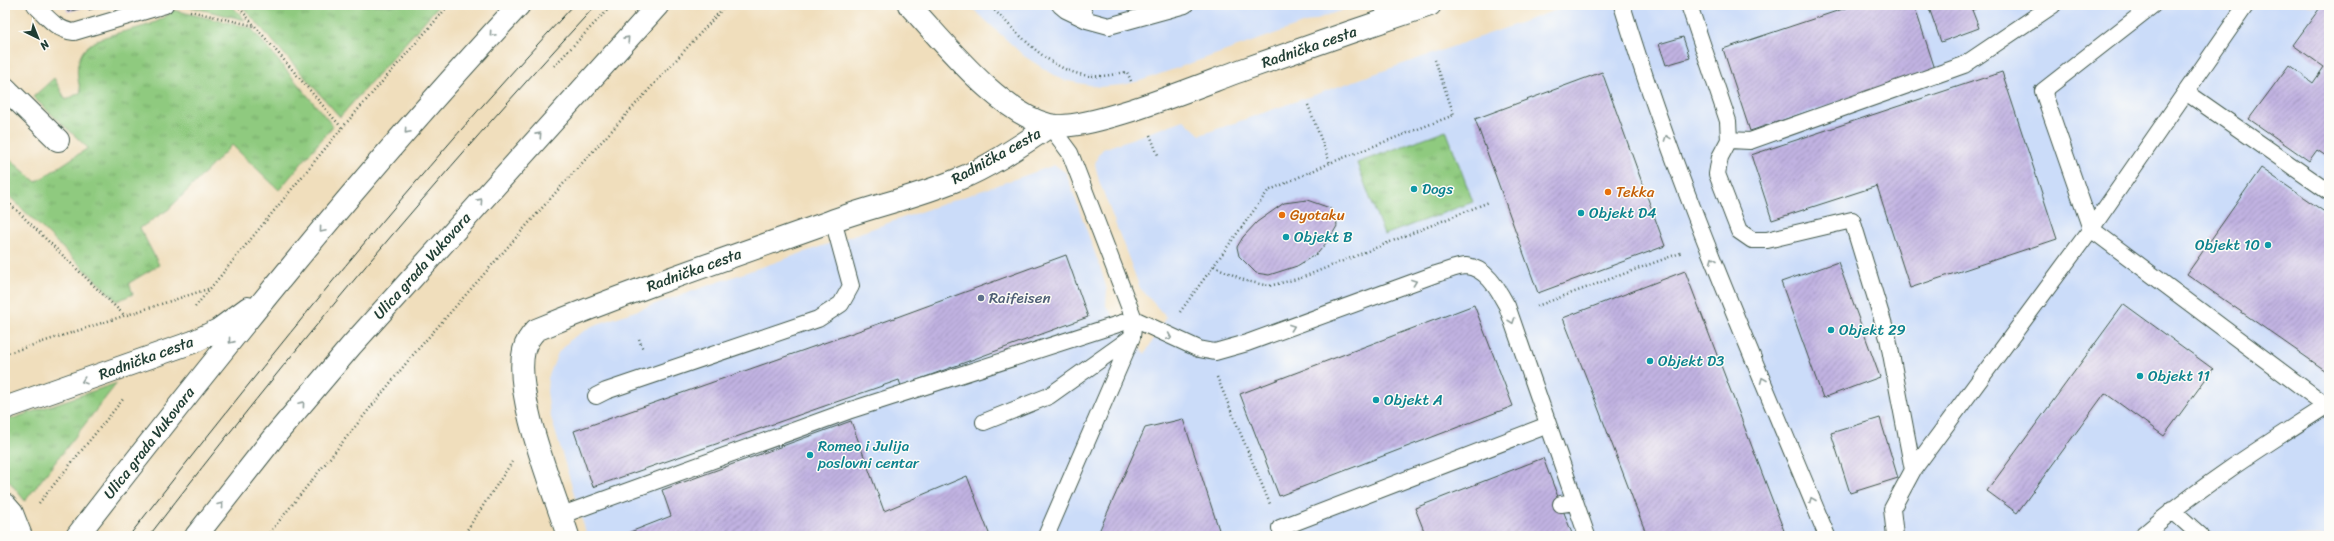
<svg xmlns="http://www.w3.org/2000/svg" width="2334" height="541" font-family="Sriracha,sans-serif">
<defs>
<pattern id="grass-tufts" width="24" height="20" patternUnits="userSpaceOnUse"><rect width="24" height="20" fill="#8fca7f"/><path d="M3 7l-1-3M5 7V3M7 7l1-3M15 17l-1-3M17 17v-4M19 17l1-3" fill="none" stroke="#74a569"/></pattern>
<pattern id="building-hatch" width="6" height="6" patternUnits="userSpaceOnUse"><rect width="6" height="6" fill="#c1b2e2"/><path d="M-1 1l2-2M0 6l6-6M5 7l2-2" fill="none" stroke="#9c92b8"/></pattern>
</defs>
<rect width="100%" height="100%" fill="#fdfcf7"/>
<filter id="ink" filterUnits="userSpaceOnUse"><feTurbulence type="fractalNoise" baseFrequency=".025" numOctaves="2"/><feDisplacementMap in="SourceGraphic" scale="8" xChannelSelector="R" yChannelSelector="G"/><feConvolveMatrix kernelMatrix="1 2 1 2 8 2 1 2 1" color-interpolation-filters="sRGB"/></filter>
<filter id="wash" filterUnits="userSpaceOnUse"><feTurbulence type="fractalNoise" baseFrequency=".012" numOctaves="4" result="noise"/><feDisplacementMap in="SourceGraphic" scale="16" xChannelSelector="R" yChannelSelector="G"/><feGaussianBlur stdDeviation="0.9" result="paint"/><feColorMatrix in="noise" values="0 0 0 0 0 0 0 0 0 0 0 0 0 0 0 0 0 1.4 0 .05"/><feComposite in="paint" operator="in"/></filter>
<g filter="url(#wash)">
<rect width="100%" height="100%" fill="#f0debc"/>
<path fill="#cbdcf9" d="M969 5H1357L1140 81 1122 85 1099 87 1063 80 1046 70 1024 56Z
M1571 5H2329V536H587L550 414 547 391 548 378 558 353 571 339 592 326 1055 165 1066 173 1100 267 1107 290 1106 306 1145 354 1166 317 1140 288 1099 181 1095 164 1098 155 1103 149 1184 120 1200 135Z"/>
<path fill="url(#grass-tufts)" stroke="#57845a" d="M183 5H231L245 20Z
M241 5H439L340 117Z
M173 10 251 28 333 126 279 190 232 145 169 209 140 228 159 265 129 283 133 294 117 301 5 192V155L36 182 88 148 33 97 54 78 66 100 81 92C59 19 144 43 173 10Z
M1446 130 1473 202 1384 235 1357 163Z
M117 383 25 501 5 476V421Z"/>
<g id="blocks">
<path fill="url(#building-hatch)" d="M65 5H104L89 10 88 6 68 12Z
M1855 5H1914L1935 69 1750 131 1723 49Z
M1928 5H1987L1972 10 1979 28 1941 42Z
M2322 5H2329V158L2317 150 2309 161 2249 119 2289 65 2313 83 2324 67 2293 45Z
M1683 37 1690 58 1666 65 1659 44Z
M1602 72 1665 246 1538 293 1475 119Z
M2002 72 2057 239 1910 288 1877 186 1772 220 1751 155Z
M2261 168 2329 215V373L2187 274Z
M1307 200 1330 208 1336 216 1337 226 1330 238 1318 253 1297 266 1269 275 1256 273 1239 256 1237 247 1243 237 1257 222 1284 203Z
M1066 255 1088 317 901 386 899 380 593 487 574 431 878 324Z
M1838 262 1880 377 1823 398 1781 282Z
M1685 271 1786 536H1647L1597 405 1563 318Z
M2124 304 2213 369 2164 436 2105 393 2017 513 1987 491Z
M1474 305 1513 406 1279 496 1240 394Z
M1880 418 1898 478 1850 493 1831 433Z
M1183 419 1221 536H1097L1145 428Z
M851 421 884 511 967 476 990 536H620L671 516 662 490Z
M1543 458 1573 536H1426L1415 508Z"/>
</g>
</g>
<g filter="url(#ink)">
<use href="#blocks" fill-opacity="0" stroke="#3e5548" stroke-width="1"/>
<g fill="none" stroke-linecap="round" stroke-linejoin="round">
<g stroke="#3e5548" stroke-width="18">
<path id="lane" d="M35 5C47 17 56 30 74 32L165 5
M1060 5 1066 10 1087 20
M1080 5 1087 20 1109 26 1185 5
M1382 5 1389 19
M1622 5C1677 187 1755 361 1827 536
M1689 5 1728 121 1729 140 1720 157 1717 174 1739 231 1752 240H1767L1852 220 1888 338 1913 470 1892 509 1895 536
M2246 5 2091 229 2327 406
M2186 92 2329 192
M1729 140 1750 141 1964 65 2053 5
M596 396 606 391 818 319 841 304 851 286 833 220
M984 422 1049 396 1132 337
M1913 470 2091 229 2043 91 2153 5
M1561 504 1575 502
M2172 510 2201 536
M562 515 848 411 1134 319 1199 349 1215 352 1247 343 1436 274C1445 272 1457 266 1466 266 1487 268 1498 290 1507 306L1587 536
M1280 528 1548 425
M1046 536 1132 337 1134 319 1070 153 1050 126
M2142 536C2200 486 2265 445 2329 404"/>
</g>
<g stroke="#3e5548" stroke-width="24">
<path id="street" d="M5 88 58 140
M568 536C554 491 513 395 524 350 526 342 530 336 536 330 633 290 731 257 829 222 872 206 917 197 959 179 991 166 1021 145 1050 126"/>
</g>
<g stroke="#3e5548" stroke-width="24">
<path id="secondary" d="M909 5C944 42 999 113 1049 125 1085 134 1205 83 1245 69 1307 47 1368 26 1430 5
M5 408 193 342 218 330 248 308
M5 505 12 513 21 536
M77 536C218 354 362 174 519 5
M196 536 273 438 351 346 658 5"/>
</g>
<path stroke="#3e5548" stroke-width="2.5" stroke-dasharray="1 3" stroke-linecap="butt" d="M237 5 342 128
M989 5C1019 33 1054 79 1100 76 1109 76 1118 73 1127 72L1131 81
M190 11 255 26
M554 66 612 5
M1308 105 1330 163
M1150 135 1158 155
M5 199 124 315
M1214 266 1246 281 1269 286 1301 278 1489 202
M1537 306 1683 252
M195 307 342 128 449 5
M1180 312 1268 191 1330 163 1454 115 1435 60
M639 339 643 350
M5 354 211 288
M1217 377 1270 504
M39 503 124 398
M267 536 412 356 564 183 726 5
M463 536 512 462"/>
<use href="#lane" stroke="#fff" stroke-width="16"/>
<use href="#street" stroke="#fff" stroke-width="22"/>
<use href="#secondary" stroke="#fff" stroke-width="22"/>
<path stroke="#1f3d34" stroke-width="1" d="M129 536C271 354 416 174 574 5
M149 536C290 352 439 175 596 5"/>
</g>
<defs><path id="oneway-chevron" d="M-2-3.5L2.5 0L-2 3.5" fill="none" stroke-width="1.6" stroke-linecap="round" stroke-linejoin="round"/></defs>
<g stroke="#8f9e9a">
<use href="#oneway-chevron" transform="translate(492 34) rotate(131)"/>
<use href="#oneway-chevron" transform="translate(627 39) rotate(-48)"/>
<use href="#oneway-chevron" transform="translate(407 131) rotate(131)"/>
<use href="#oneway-chevron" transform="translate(539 135) rotate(-48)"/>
<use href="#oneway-chevron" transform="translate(1667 138) rotate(-110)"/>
<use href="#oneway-chevron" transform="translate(480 201) rotate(-48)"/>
<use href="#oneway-chevron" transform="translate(322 230) rotate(130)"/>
<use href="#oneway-chevron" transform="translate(1713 260) rotate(-112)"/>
<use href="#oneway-chevron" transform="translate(1414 282) rotate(-20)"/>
<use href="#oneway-chevron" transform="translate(1512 321) rotate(71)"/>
<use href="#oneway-chevron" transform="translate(1292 327) rotate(-20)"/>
<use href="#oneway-chevron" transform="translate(1169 337) rotate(23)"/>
<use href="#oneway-chevron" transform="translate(231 341) rotate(129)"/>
<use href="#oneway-chevron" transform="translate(1763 380) rotate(-112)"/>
<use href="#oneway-chevron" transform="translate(84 381) rotate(161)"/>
<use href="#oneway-chevron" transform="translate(302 404) rotate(-50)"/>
<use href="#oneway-chevron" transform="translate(1812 500) rotate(-112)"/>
<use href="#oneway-chevron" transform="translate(221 505) rotate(-52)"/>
</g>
</g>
<g fill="#0f9aa8" stroke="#fdfcf7" stroke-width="1.5">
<circle cx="1414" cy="189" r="4"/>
<circle cx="1581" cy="213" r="4"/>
<circle cx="1286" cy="237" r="4"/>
<circle cx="2268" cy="245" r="4"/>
<circle cx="1831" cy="330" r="4"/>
<circle cx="1650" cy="361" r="4"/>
<circle cx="2140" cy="376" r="4"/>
<circle cx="1376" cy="400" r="4"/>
<circle cx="810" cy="455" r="4"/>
</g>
<g fill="#e8710a" stroke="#fdfcf7" stroke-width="1.5">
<circle cx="1608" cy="192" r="4"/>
<circle cx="1282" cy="215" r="4"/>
</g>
<circle fill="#5c6f8a" stroke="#fdfcf7" stroke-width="1.5" cx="981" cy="298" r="4"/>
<g text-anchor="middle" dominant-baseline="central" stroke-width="3" stroke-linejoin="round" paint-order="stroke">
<g font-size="15" fill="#1f3d34" stroke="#fdfcf7">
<text transform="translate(1309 47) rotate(-19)">Radnička cesta</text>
<text transform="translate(996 156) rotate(-29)">Radnička cesta</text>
<text transform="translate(422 266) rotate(-48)">Ulica grada Vukovara</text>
<text transform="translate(694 270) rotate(-20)">Radnička cesta</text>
<text transform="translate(146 358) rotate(-20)">Radnička cesta</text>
<text transform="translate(149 443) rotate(-52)">Ulica grada Vukovara</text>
</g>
<g font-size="15" fill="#0d838f" stroke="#fdfcf7" text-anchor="start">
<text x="1422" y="189">Dogs</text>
<text x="1589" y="213">Objekt D4</text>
<text x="1294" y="237">Objekt B</text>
<text x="2260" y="245" text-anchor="end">Objekt 10</text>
<text x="1839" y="330">Objekt 29</text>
<text x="1658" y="361">Objekt D3</text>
<text x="2148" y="376">Objekt 11</text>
<text x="1384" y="400">Objekt A</text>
<text x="818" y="446">Romeo i Julija<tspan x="818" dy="17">poslovni centar</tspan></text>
</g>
<g font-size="15" fill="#c56008" stroke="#fdfcf7" text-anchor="start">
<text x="1616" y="192">Tekka</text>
<text x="1290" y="215">Gyotaku</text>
</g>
<g font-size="15" fill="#4e5e75" stroke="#fdfcf7" text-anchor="start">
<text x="989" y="298">Raifeisen</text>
</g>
</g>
<rect width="2334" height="541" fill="none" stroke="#fdfcf7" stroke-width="20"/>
<g transform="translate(38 38) rotate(137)" stroke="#fdfcf7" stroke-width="3" paint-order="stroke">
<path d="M0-3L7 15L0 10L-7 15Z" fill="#1f3d34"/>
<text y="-6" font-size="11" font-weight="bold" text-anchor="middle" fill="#1f3d34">N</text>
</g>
</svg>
